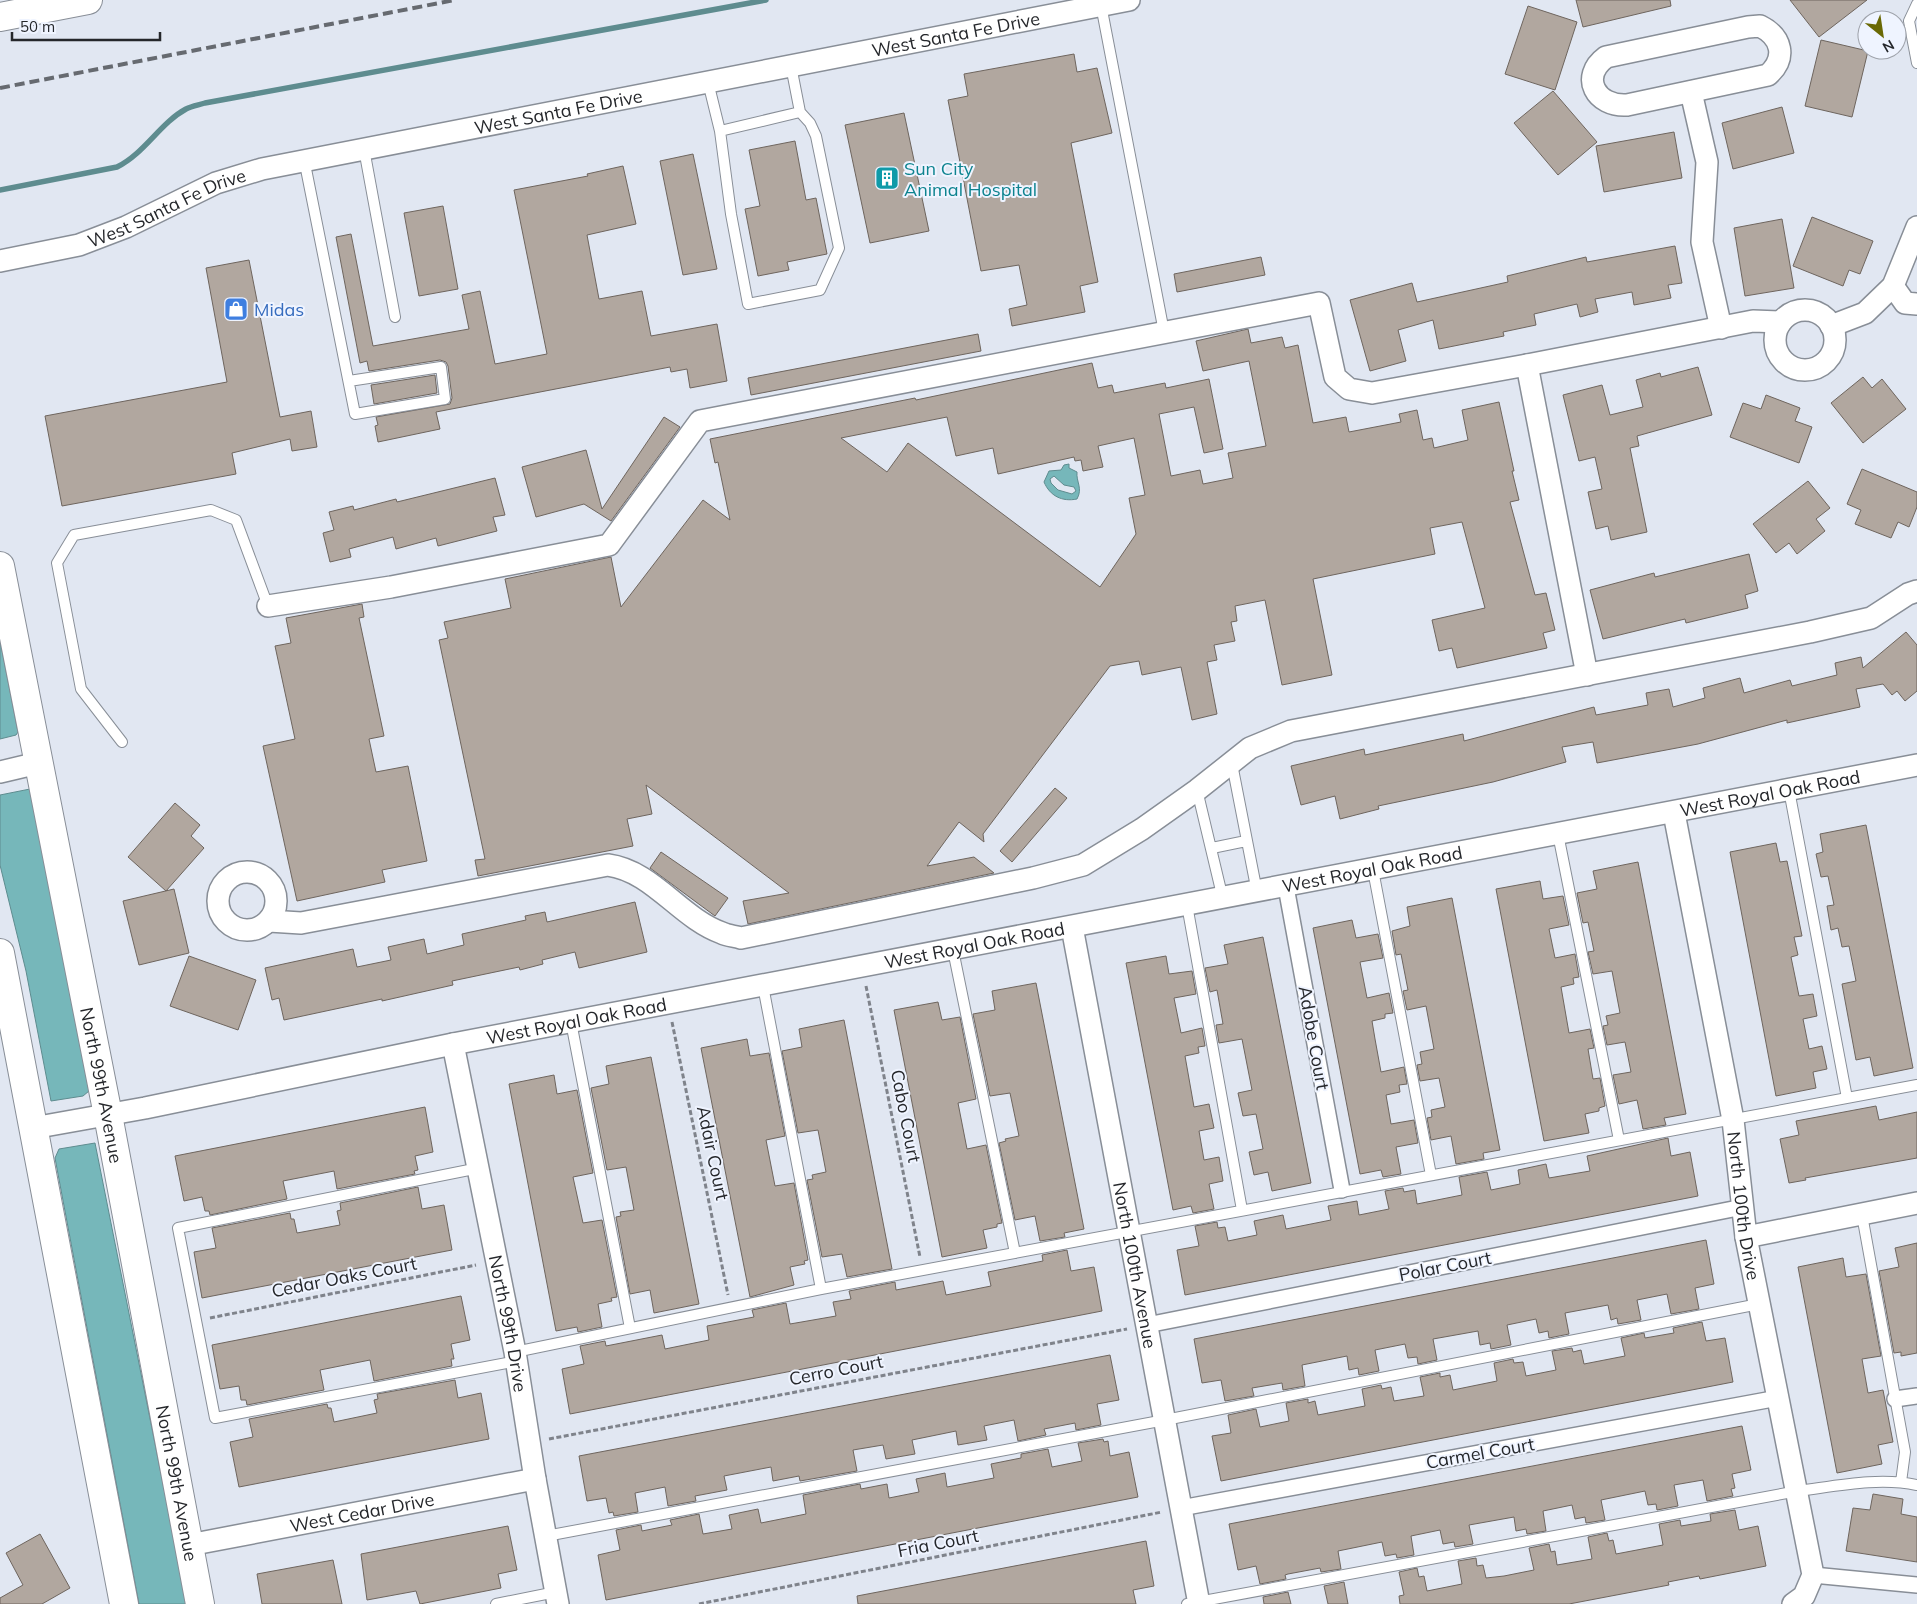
<svg xmlns="http://www.w3.org/2000/svg" width="1917" height="1604" font-family="Mulish,sans-serif">
<rect width="100%" height="100%" fill="#e1e7f2"/>
<path fill="#76b7ba" stroke="#5e8c8f" fill-rule="evenodd" d="M1069 464V468L1077 472C1076 482 1083 488 1077 499 1062 502 1050 496 1044 482L1049 471 1061 470 1064 465ZM1054 476 1064 485 1074 487 1076 491 1072 494 1058 490 1051 483 1050 479Z
M0 640 18 732 16 735 0 739Z
M30 789 89 1091 83 1096 51 1101 26 971 0 865V795Z
M95 1143 187 1604H139L55 1158 59 1149Z"/>
<g fill="none" stroke-linecap="round" stroke-linejoin="round">
<path stroke="#5e8c8f" stroke-width="5.5" d="M0 190 117 167C145 153 160 123 186 109 192 106 199 105 205 103L766 0"/>
</g>
<path fill="#b1a79f" stroke="#6e655e" fill-rule="evenodd" d="M1576 0H1670L1671 6 1583 27Z
M1790 0H1867L1819 37Z
M1528 6 1577 22 1555 90 1505 74Z
M1821 40 1868 51 1852 117 1805 106Z
M1074 54 1077 72 1097 68 1112 133 1071 143 1098 282 1080 286 1085 312 1012 326 1009 309 1027 305 1019 265 981 271 948 100 968 96 964 74Z
M1553 91 1597 142 1558 175 1514 123Z
M1782 107 1794 153 1733 169 1722 123Z
M904 113 929 231 870 243 845 125Z
M1674 132 1682 178 1604 192 1596 146Z
M795 141 806 200 816 198 827 254 787 262 789 270 758 276 745 209 760 206 749 150Z
M693 154 717 269 683 275 660 161Z
M623 166 636 224 587 235 599 299 642 291 651 336 717 324 727 381 690 388 687 369 671 372 670 367 436 412 440 429 378 442 375 426 378 425 376 417 450 404 452 398 448 366 446 362 440 360 369 371 367 361 360 363 336 237 351 234 373 346 469 329 462 295 480 291 495 364 547 354 514 190 588 176 587 174Z
M443 206 458 289 419 296 404 213Z
M1812 217 1873 241 1860 274 1849 270 1843 286 1793 266Z
M1782 219 1794 288 1745 296 1734 228Z
M1675 246 1682 283 1668 285 1671 298 1634 305 1632 292 1595 299 1598 312 1580 317 1577 304 1534 314 1536 325 1503 332 1504 336 1439 349 1433 320 1398 330 1406 361 1370 371 1350 300 1412 283 1417 302 1508 282 1507 276 1586 257 1587 262Z
M1261 257 1265 275 1177 292 1174 274Z
M249 260 280 417 311 411 317 447 292 451 290 439 232 453 236 474 62 506 45 416 227 382 206 268Z
M1248 329 1251 343 1282 337 1285 348 1298 345 1313 423 1346 417 1349 432 1401 422 1399 414 1417 410 1423 440 1432 438 1434 448 1468 440 1462 410 1499 402 1514 471H1512L1519 500 1510 502 1535 595 1546 593 1555 630 1543 633 1547 648 1457 668 1452 648 1439 651 1432 620 1485 608 1462 522 1430 528 1435 554 1313 579 1332 675 1282 685 1265 600 1235 606 1237 621 1231 622 1235 641 1214 645 1217 660 1207 662 1217 714 1192 720 1181 667 1142 675 1139 661 1110 666 983 834 984 842 959 822 927 866 974 857 994 873 748 924 743 901 789 893 646 785 652 814 627 819 633 846 478 876 475 860 485 859 439 640 448 638 444 622 511 608 505 579 611 557 621 607 703 500 730 520 718 462 715 463 710 439 915 398 916 400 1092 363 1098 388 1112 385 1114 393 1165 383 1166 388 1209 379 1223 449 1204 453 1194 407 1159 414 1171 476 1200 470 1203 484 1233 478 1228 453 1266 446 1249 361 1203 371 1196 341ZM947 417 956 456 993 448 998 474 1074 457 1075 461 1081 460 1083 471 1103 467 1098 446 1134 438 1145 495 1129 498 1136 534 1100 587 908 443 887 472 841 438Z
M978 334 981 351 751 395 748 378Z
M1698 367 1712 415 1637 436 1639 446 1630 448 1647 532 1611 540 1608 526 1596 529 1588 492 1602 489 1595 457 1579 461 1563 395 1602 385 1610 415 1643 407 1636 380 1660 373 1661 377Z
M435 375 437 393 374 404 371 385Z
M1863 377 1872 388 1882 379 1906 409 1863 443 1831 403Z
M1766 395 1800 408 1795 421 1812 427 1799 463 1730 437 1743 403 1761 409Z
M664 417 680 427 611 521 584 504 536 517 522 467 586 450 602 509Z
M1862 469 1917 492V507L1909 527 1898 522 1891 538 1855 524 1861 510 1847 504Z
M495 478 505 515 493 517 497 531 438 546 436 538 396 549 393 537 349 549 351 557 330 562 323 533 334 530 329 512 353 506 354 510 396 499 397 502Z
M1808 481 1830 508 1816 519 1825 531 1797 554 1789 543 1776 553 1753 524Z
M1749 554 1758 591 1745 595 1748 608 1686 623 1685 619 1603 639 1590 590 1654 573 1655 577Z
M362 604 364 617 359 618 384 736 369 739 376 772 408 766 427 861 382 870 385 882 297 901 263 746 295 739 275 646 291 643 286 618Z
M1906 632 1917 645V691L1905 701 1897 691 1892 695 1883 684 1856 689 1860 707 1787 723V720L1698 744 1597 763 1593 742 1562 747 1566 762 1493 782 1378 806 1379 809 1340 819 1335 796 1301 805 1291 766 1364 749 1365 755 1463 734 1464 741 1594 707 1596 715 1648 705 1646 693 1669 689 1673 707 1705 698 1703 688 1740 678 1744 693 1790 680 1792 686 1837 675 1835 663 1861 657 1863 668Z
M1055 788 1067 798 1012 862 1000 851Z
M175 803 200 825 191 836 204 848 166 891 128 857Z
M1866 825 1913 1068 1874 1076 1870 1057 1856 1060 1842 984 1856 981 1849 946 1842 947 1838 928 1831 930 1827 906 1834 905 1828 876 1821 877 1816 854 1823 852 1820 834Z
M1776 843 1780 862 1787 861 1802 936 1794 937 1798 955 1791 957 1799 996 1813 994 1817 1016 1803 1019 1809 1049 1822 1046 1827 1069 1813 1072 1816 1088 1776 1096 1730 852Z
M661 852 728 898 715 916 650 868Z
M1638 862 1686 1114 1664 1118 1666 1125 1643 1129 1637 1100 1619 1104 1613 1075 1631 1072 1625 1042 1607 1045 1603 1026 1608 1025 1606 1016 1620 1013 1612 971 1593 974 1588 952 1594 951 1588 922 1583 923 1577 893 1597 889 1593 871Z
M1540 881 1543 899 1563 896 1569 925 1549 929 1555 958 1575 954 1579 977 1573 978 1574 984 1561 987 1569 1033 1590 1029 1594 1048 1588 1049 1593 1079 1600 1078 1605 1106 1599 1108V1111L1585 1114 1589 1133 1544 1141 1496 889Z
M174 889 189 953 139 965 123 901Z
M1452 898 1500 1150 1483 1153 1484 1159 1456 1164 1451 1136 1431 1140 1427 1118 1432 1117 1431 1110 1445 1107 1439 1078 1420 1081 1417 1065 1422 1064 1420 1052 1434 1049 1426 1006 1407 1010 1403 991 1408 990 1401 954 1396 955 1392 931 1410 926 1407 907Z
M635 902 647 952 579 968 575 952 542 960 543 964 520 970 519 967 452 981 453 985 382 1001V999L284 1020 279 998 272 1000 265 968 353 949 357 967 391 960 388 947 424 939 427 954 464 945 462 934 526 920 525 916 545 912 547 922Z
M1352 920 1356 938 1378 934 1383 958 1360 962 1367 998 1389 993 1393 1013 1385 1014V1018L1372 1021 1375 1039 1381 1072 1404 1067 1407 1084 1399 1085 1400 1092 1386 1095 1391 1124 1414 1120 1418 1143 1396 1147 1401 1174 1383 1177 1381 1170 1360 1174 1313 928Z
M1263 937 1311 1183 1272 1191 1268 1172 1254 1175 1249 1152 1263 1149 1256 1114 1243 1116 1238 1093 1252 1090 1242 1039 1219 1043 1216 1025 1223 1024 1217 990 1210 992 1205 968 1228 964 1224 945Z
M189 956 256 980 238 1030 170 1006Z
M1166 956 1169 974 1192 971 1196 994 1174 998 1181 1033 1202 1028 1205 1046 1198 1047 1199 1053 1185 1056 1194 1107 1209 1104 1214 1128 1199 1131 1204 1160 1219 1157 1223 1181 1209 1184 1214 1209 1193 1213 1191 1206 1173 1210 1126 963Z
M1036 983 1084 1229 1064 1233 1065 1237 1040 1241 1035 1216 1015 1220 999 1143 1006 1141 1005 1139 1019 1136 1010 1093 990 1096 973 1014 995 1010 992 991Z
M938 1002 942 1020 960 1017 976 1099 958 1103 967 1149 986 1145 1002 1223 997 1224V1227L983 1230 987 1248 942 1257 894 1010Z
M844 1020 892 1269 847 1277 842 1254 822 1257 807 1180 813 1179 812 1175 826 1172 818 1130 798 1133 782 1051 802 1047 799 1029Z
M747 1039 750 1056 769 1053 785 1136 766 1140 775 1186 794 1183 808 1260 804 1261 805 1264 790 1267 794 1285 750 1297 701 1048Z
M651 1057 699 1304 654 1313 650 1290 630 1294 616 1217 621 1216 620 1212 634 1210 626 1167 607 1170 591 1088 609 1084 606 1066Z
M554 1075 557 1094 577 1090 593 1173 573 1177 583 1223 602 1220 617 1297 611 1298 612 1301 598 1304 602 1327 578 1332 577 1327 556 1331 509 1084Z
M1876 1106 1879 1120 1917 1112V1158L1805 1178 1806 1180 1789 1183 1780 1139 1799 1135 1796 1121Z
M425 1107 433 1152 415 1156 418 1170 414 1171 415 1174 337 1189 334 1171 283 1181 287 1199 210 1215 209 1211H205L202 1197 184 1201 175 1156Z
M1668 1138 1671 1156 1690 1152 1698 1196 1185 1295 1177 1250 1199 1246 1195 1226 1217 1222 1218 1228 1225 1227 1228 1241 1257 1235 1254 1221 1283 1215 1286 1229 1331 1220 1328 1206 1357 1201 1359 1215 1389 1209 1385 1191 1403 1188 1404 1192 1415 1190 1417 1204 1462 1195 1459 1177 1487 1172 1491 1190 1520 1184 1518 1170 1546 1164 1549 1178 1590 1171 1587 1156Z
M418 1187 422 1209 444 1205 452 1250 202 1298 194 1252 216 1248 212 1228 290 1213 291 1219H294L297 1233 340 1225 337 1211 341 1210 340 1203Z
M1706 1240 1714 1284 1695 1288 1699 1309 1671 1314 1667 1294 1637 1300 1641 1320 1618 1324 1617 1318 1611 1320 1608 1305 1565 1313 1569 1334 1549 1338 1548 1331 1539 1333 1536 1319 1507 1325 1511 1345 1491 1349 1490 1343 1480 1345 1478 1331 1433 1339 1437 1360 1418 1364 1417 1357 1408 1358 1405 1344 1375 1350 1379 1371 1359 1375 1358 1368 1349 1370 1347 1356 1302 1365 1305 1386 1283 1390 1282 1383 1252 1388 1254 1396 1225 1401 1221 1380 1202 1383 1194 1339Z
M1917 1243V1353L1901 1356V1352L1894 1353 1879 1271 1899 1267 1895 1248Z
M1067 1250 1071 1271 1094 1267 1102 1311 570 1414 562 1369 584 1364 580 1346 605 1341 606 1346 662 1335 665 1349 709 1340 707 1326 754 1317 752 1310 786 1303 790 1324 836 1316 833 1302 851 1299 849 1291 895 1282 896 1290 943 1281 946 1295 991 1286 988 1272 1043 1261 1042 1255Z
M1843 1258 1846 1277 1866 1274 1881 1356 1862 1359 1868 1393 1883 1390 1893 1442 1878 1445 1882 1464 1837 1473 1798 1267Z
M461 1296 470 1340 451 1344 454 1359H451L452 1366 374 1381 370 1360 320 1370 324 1390 247 1405 246 1400H241L239 1386 220 1389 212 1345Z
M1702 1322 1706 1341 1725 1338 1733 1382 1221 1481 1212 1436 1231 1433 1228 1415 1256 1409 1260 1427 1289 1421 1286 1403 1308 1399V1403L1315 1401 1318 1415 1365 1406 1362 1389 1381 1385 1382 1389 1391 1387 1394 1401 1424 1396 1420 1377 1440 1373V1377L1450 1375 1453 1390 1497 1381 1494 1363 1513 1359 1514 1363 1523 1362 1526 1376 1556 1370 1552 1351 1572 1348 1573 1352 1581 1350 1584 1364 1625 1356 1621 1338 1644 1333 1645 1338 1674 1333 1673 1328Z
M1110 1355 1119 1400 1097 1404 1101 1425 1076 1430 1075 1423 1044 1429 1046 1435 1018 1441 1014 1420 984 1426 987 1440 958 1445 956 1431 912 1440 915 1454 886 1459 883 1445 853 1450 857 1471 800 1481 799 1476 773 1481 771 1467 724 1476 727 1490 695 1496 696 1501 668 1506 665 1487 635 1493 638 1512 614 1516 613 1512 609 1513 606 1498 587 1501 579 1456Z
M455 1380 458 1398 481 1393 489 1439 239 1487 230 1442 253 1437 249 1419 327 1404 328 1408H331L334 1422 377 1413 374 1400 378 1399 377 1394Z
M1742 1426 1751 1470 1732 1474 1735 1488 1731 1489 1733 1496 1707 1501 1703 1480 1674 1485 1678 1506 1657 1510 1656 1504 1648 1505 1645 1491 1601 1500 1605 1520 1586 1523 1585 1517 1575 1519 1572 1505 1543 1511 1546 1531 1527 1534 1526 1529 1516 1531 1514 1517 1469 1525 1473 1544 1455 1547 1454 1542 1443 1544 1440 1530 1411 1536 1414 1555 1397 1558 1396 1554 1385 1556 1382 1542 1338 1551 1341 1569 1321 1572 1320 1568 1288 1574 1285 1575 1286 1579 1260 1584 1256 1566 1238 1570 1229 1524Z
M1103 1439 1104 1442 1108 1441 1110 1456 1129 1452 1138 1497 606 1600 598 1555 620 1550 616 1530 641 1525 642 1531 672 1525 670 1520 699 1514 703 1534 732 1529 729 1515 758 1509 761 1523 806 1514 803 1495 860 1484 861 1489 887 1484 889 1498 919 1492 916 1479 945 1473 947 1487 994 1478 991 1464 1021 1458V1454L1048 1449 1052 1467 1082 1461 1078 1443Z
M1873 1494 1903 1499 1901 1514 1917 1517V1562L1846 1551 1853 1508 1870 1510Z
M1735 1510 1739 1530 1758 1526 1766 1566 1700 1579 1699 1576 1668 1582 1669 1585 1569 1604H1400L1399 1596 1404 1595 1399 1572 1417 1568 1419 1577 1424 1576 1427 1591 1462 1584 1458 1561 1476 1558 1477 1566 1483 1565 1486 1578 1504 1576 1534 1570 1529 1548 1549 1544 1551 1552 1555 1551 1557 1565 1592 1559 1588 1537 1607 1533 1609 1541 1613 1540 1616 1554 1663 1545 1659 1524 1680 1520 1681 1526 1711 1521 1710 1514Z
M508 1526 517 1570 498 1574 501 1588 420 1604 416 1591 367 1600 361 1554Z
M40 1534 70 1588 42 1604H0V1598L23 1585 6 1553Z
M1146 1541 1154 1586 1133 1590 1136 1604H858L857 1596Z
M333 1560 342 1604H262L257 1574Z
M1344 1582 1348 1604H1328L1324 1586Z
M1288 1592 1291 1604H1264L1263 1597Z"/>
<g fill="none" stroke-linecap="round" stroke-linejoin="round">
<g stroke="#888e97" stroke-width="12">
<path id="service" d="M1917 4 1909 21 1917 63
M1101 5 1164 332
M708 82 720 131 800 112 791 66
M720 131 731 214 748 304 820 290 839 248 816 136 810 123 800 112
M364 149 395 317
M304 159 355 414 445 399 441 367 349 381
M122 742 81 689 57 563 74 535 211 510 236 520 268 606
M1232 764 1257 892
M1197 790 1223 899
M1789 790 1847 1098
M1558 834 1619 1140
M1212 848 1246 841
M1373 870 1431 1175
M1187 905 1242 1210
M953 950 1015 1253
M763 986 821 1289
M571 1022 630 1328
M479 1168 178 1228 215 1418 517 1361
M1862 1215 1905 1452 1901 1482
M515 1352 821 1289 1917 1085
M546 1536 1165 1420 1759 1304
M496 1604 556 1592
M1187 1604 1798 1491C1837 1486 1878 1477 1917 1485"/>
</g>
<g stroke="#888e97" stroke-width="18">
<path id="pedestrian" d="M1286 887 1342 1190
M1147 1325 1743 1207
M1895 1399 1917 1396
M1181 1508 1778 1398
M1813 1575 1917 1585"/>
</g>
<g stroke="#888e97" stroke-width="24">
<g id="minor">
<path d="M1760 26C1782 37 1787 58 1768 75L1627 105C1596 107 1579 77 1606 57L1748 27Z"/>
<path d="M1691 92 1707 162 1702 242 1721 328"/>
<path id="s1" d="M0 261 79 245 126 227 216 183 262 169 1129 0"/>
<path d="M1893 286 1905 303 1917 304"/>
<circle cx="1805" cy="340" r="30"/>
<path d="M1831 326 1865 313 1893 286 1917 227"/>
<path d="M1527 365 1587 675"/>
<path d="M268 606 391 587 609 545 700 421 1319 303 1335 377 1349 389 1372 393 1527 365 1753 321 1781 322"/>
<path d="M0 772 38 763"/>
<path id="s2" d="M1674 813 1733 1120 1746 1237 1813 1575 1804 1596 1793 1604"/>
<circle cx="247" cy="901" r="29"/>
<path d="M269 921 301 923 608 865C653 871 680 918 722 933 728 936 735 936 741 938L1033 878 1083 865 1142 829 1197 790 1250 748 1291 731 1810 632 1871 618 1908 594 1917 591"/>
<path id="s3" d="M1072 927 1199 1604"/>
<path id="s4" d="M453 1044 515 1352 535 1479 558 1604"/>
<path id="s5" d="M33 1128 145 1108 453 1044 1917 765"/>
<path d="M1746 1237 1917 1203"/>
<path id="s6" d="M189 1545 535 1479"/>
</g>
</g>
<g stroke="#888e97" stroke-width="30">
<g id="secondary">
<path id="s7" d="M0 566 108 1115 200 1604"/>
<path d="M0 953 124 1604"/>
</g>
</g>
<g stroke="#888e97" stroke-width="30">
<path id="trunk" d="M0 17 88 0"/>
</g>
<path stroke="#7f838b" stroke-width="3" stroke-dasharray="5 2.5" stroke-linecap="butt" d="M866 986 920 1257
M672 1022 728 1295
M210 1318 476 1265
M549 1439 1127 1329
M699 1604 1162 1512"/>
<use href="#service" stroke="#fff" stroke-width="10"/>
<use href="#pedestrian" stroke="#fff" stroke-width="15"/>
<use href="#minor" stroke="#fff" stroke-width="21"/>
<use href="#secondary" stroke="#fff" stroke-width="28"/>
<use href="#trunk" stroke="#fff" stroke-width="28"/>
<path stroke="#666a70" stroke-width="4" stroke-dasharray="10 5" stroke-linecap="butt" d="M0 88 455 0"/>
</g>
<defs>
<g id="building-square" transform="scale(1.25)"><rect x="-9" y="-9" width="18" height="18" rx="4" fill="#0f9aa8" stroke="#eff4ff"/><path d="M-4-6H4V6H1V3H-1V6H-4ZM-2.5-4.3h1.7v1.8h-1.7ZM.8-4.3h1.7v1.8H.8ZM-2.5-1h1.7V.8h-1.7ZM.8-1h1.7V.8H.8Z" fill="#fff"/></g>
<g id="shop-square" transform="scale(1.25)"><rect x="-9" y="-9" width="18" height="18" rx="4" fill="#3f7fe0" stroke="#eff4ff"/><path d="M-5-2.5h2.3a2.7 3.5 0 0 1 5.4 0H5L5.5 6h-11ZM-1.5-2.5h3a1.5 2.3 0 0 0-3 0Z" fill="#fff"/></g>
</defs>
<g fill-rule="evenodd">
<use href="#building-square" x="887" y="178"/>
<use href="#shop-square" x="236" y="309"/>
</g>
<g text-anchor="middle" dominant-baseline="central" stroke-width="4" stroke-linejoin="round" paint-order="stroke">
<g font-size="18" fill="#25272b" stroke="#eff4ff">
<text stroke="none"><textPath href="#s1" startOffset="986">West Santa Fe Drive</textPath></text>
<text stroke="none"><textPath href="#s1" startOffset="581">West Santa Fe Drive</textPath></text>
<text stroke="none"><textPath href="#s1" startOffset="176">West Santa Fe Drive</textPath></text>
<text stroke="none"><textPath href="#s5" startOffset="1769">West Royal Oak Road</textPath></text>
<text stroke="none"><textPath href="#s5" startOffset="1364">West Royal Oak Road</textPath></text>
<text stroke="none"><textPath href="#s5" startOffset="959">West Royal Oak Road</textPath></text>
<text stroke="none"><textPath href="#s5" startOffset="554">West Royal Oak Road</textPath></text>
<text transform="translate(1314 1038) rotate(80)">Adobe Court</text>
<text stroke="none"><textPath href="#s7" startOffset="529">North 99th Avenue</textPath></text>
<text transform="translate(906 1116) rotate(79)">Cabo Court</text>
<text transform="translate(713 1153) rotate(78)">Adair Court</text>
<text stroke="none"><textPath href="#s2" startOffset="399">North 100th Drive</textPath></text>
<text stroke="none"><textPath href="#s3" startOffset="344">North 100th Avenue</textPath></text>
<text transform="translate(1445 1266) rotate(-11)">Polar Court</text>
<text transform="translate(344 1277) rotate(-11)">Cedar Oaks Court</text>
<text stroke="none"><textPath href="#s4" startOffset="285">North 99th Drive</textPath></text>
<text transform="translate(836 1370) rotate(-11)">Cerro Court</text>
<text transform="translate(1480 1453) rotate(-10)">Carmel Court</text>
<text stroke="none"><textPath href="#s7" startOffset="934">North 99th Avenue</textPath></text>
<text stroke="none"><textPath href="#s6" startOffset="176">West Cedar Drive</textPath></text>
<text transform="translate(938 1543) rotate(-11)">Fria Court</text>
</g>
<g font-size="18" fill="#0d838f" stroke="#eff4ff" text-anchor="start">
<text x="904" y="168">Sun City<tspan x="904" dy="21">Animal Hospital</tspan></text>
</g>
<g font-size="18" fill="#366cbe" stroke="#eff4ff" text-anchor="start">
<text x="254" y="309">Midas</text>
</g>
</g>
<g transform="translate(1882 35) rotate(150)"><circle r="24" fill="#eff4ff" stroke="#9ea2aa"/>
<path d="M0-4L9 19L0 12L-9 19Z" fill="#6a6905"/>
<text y="-8" font-size="14" font-weight="bold" text-anchor="middle" fill="#25272b">N</text>
</g>
<path d="M12 32v8h148v-8" fill="none" stroke="#25272b" stroke-width="2.5"/>
<text x="20" y="32" font-size="15" fill="#25272b" stroke="#eff4ff" stroke-width="4" paint-order="stroke">50 m</text>
</svg>
